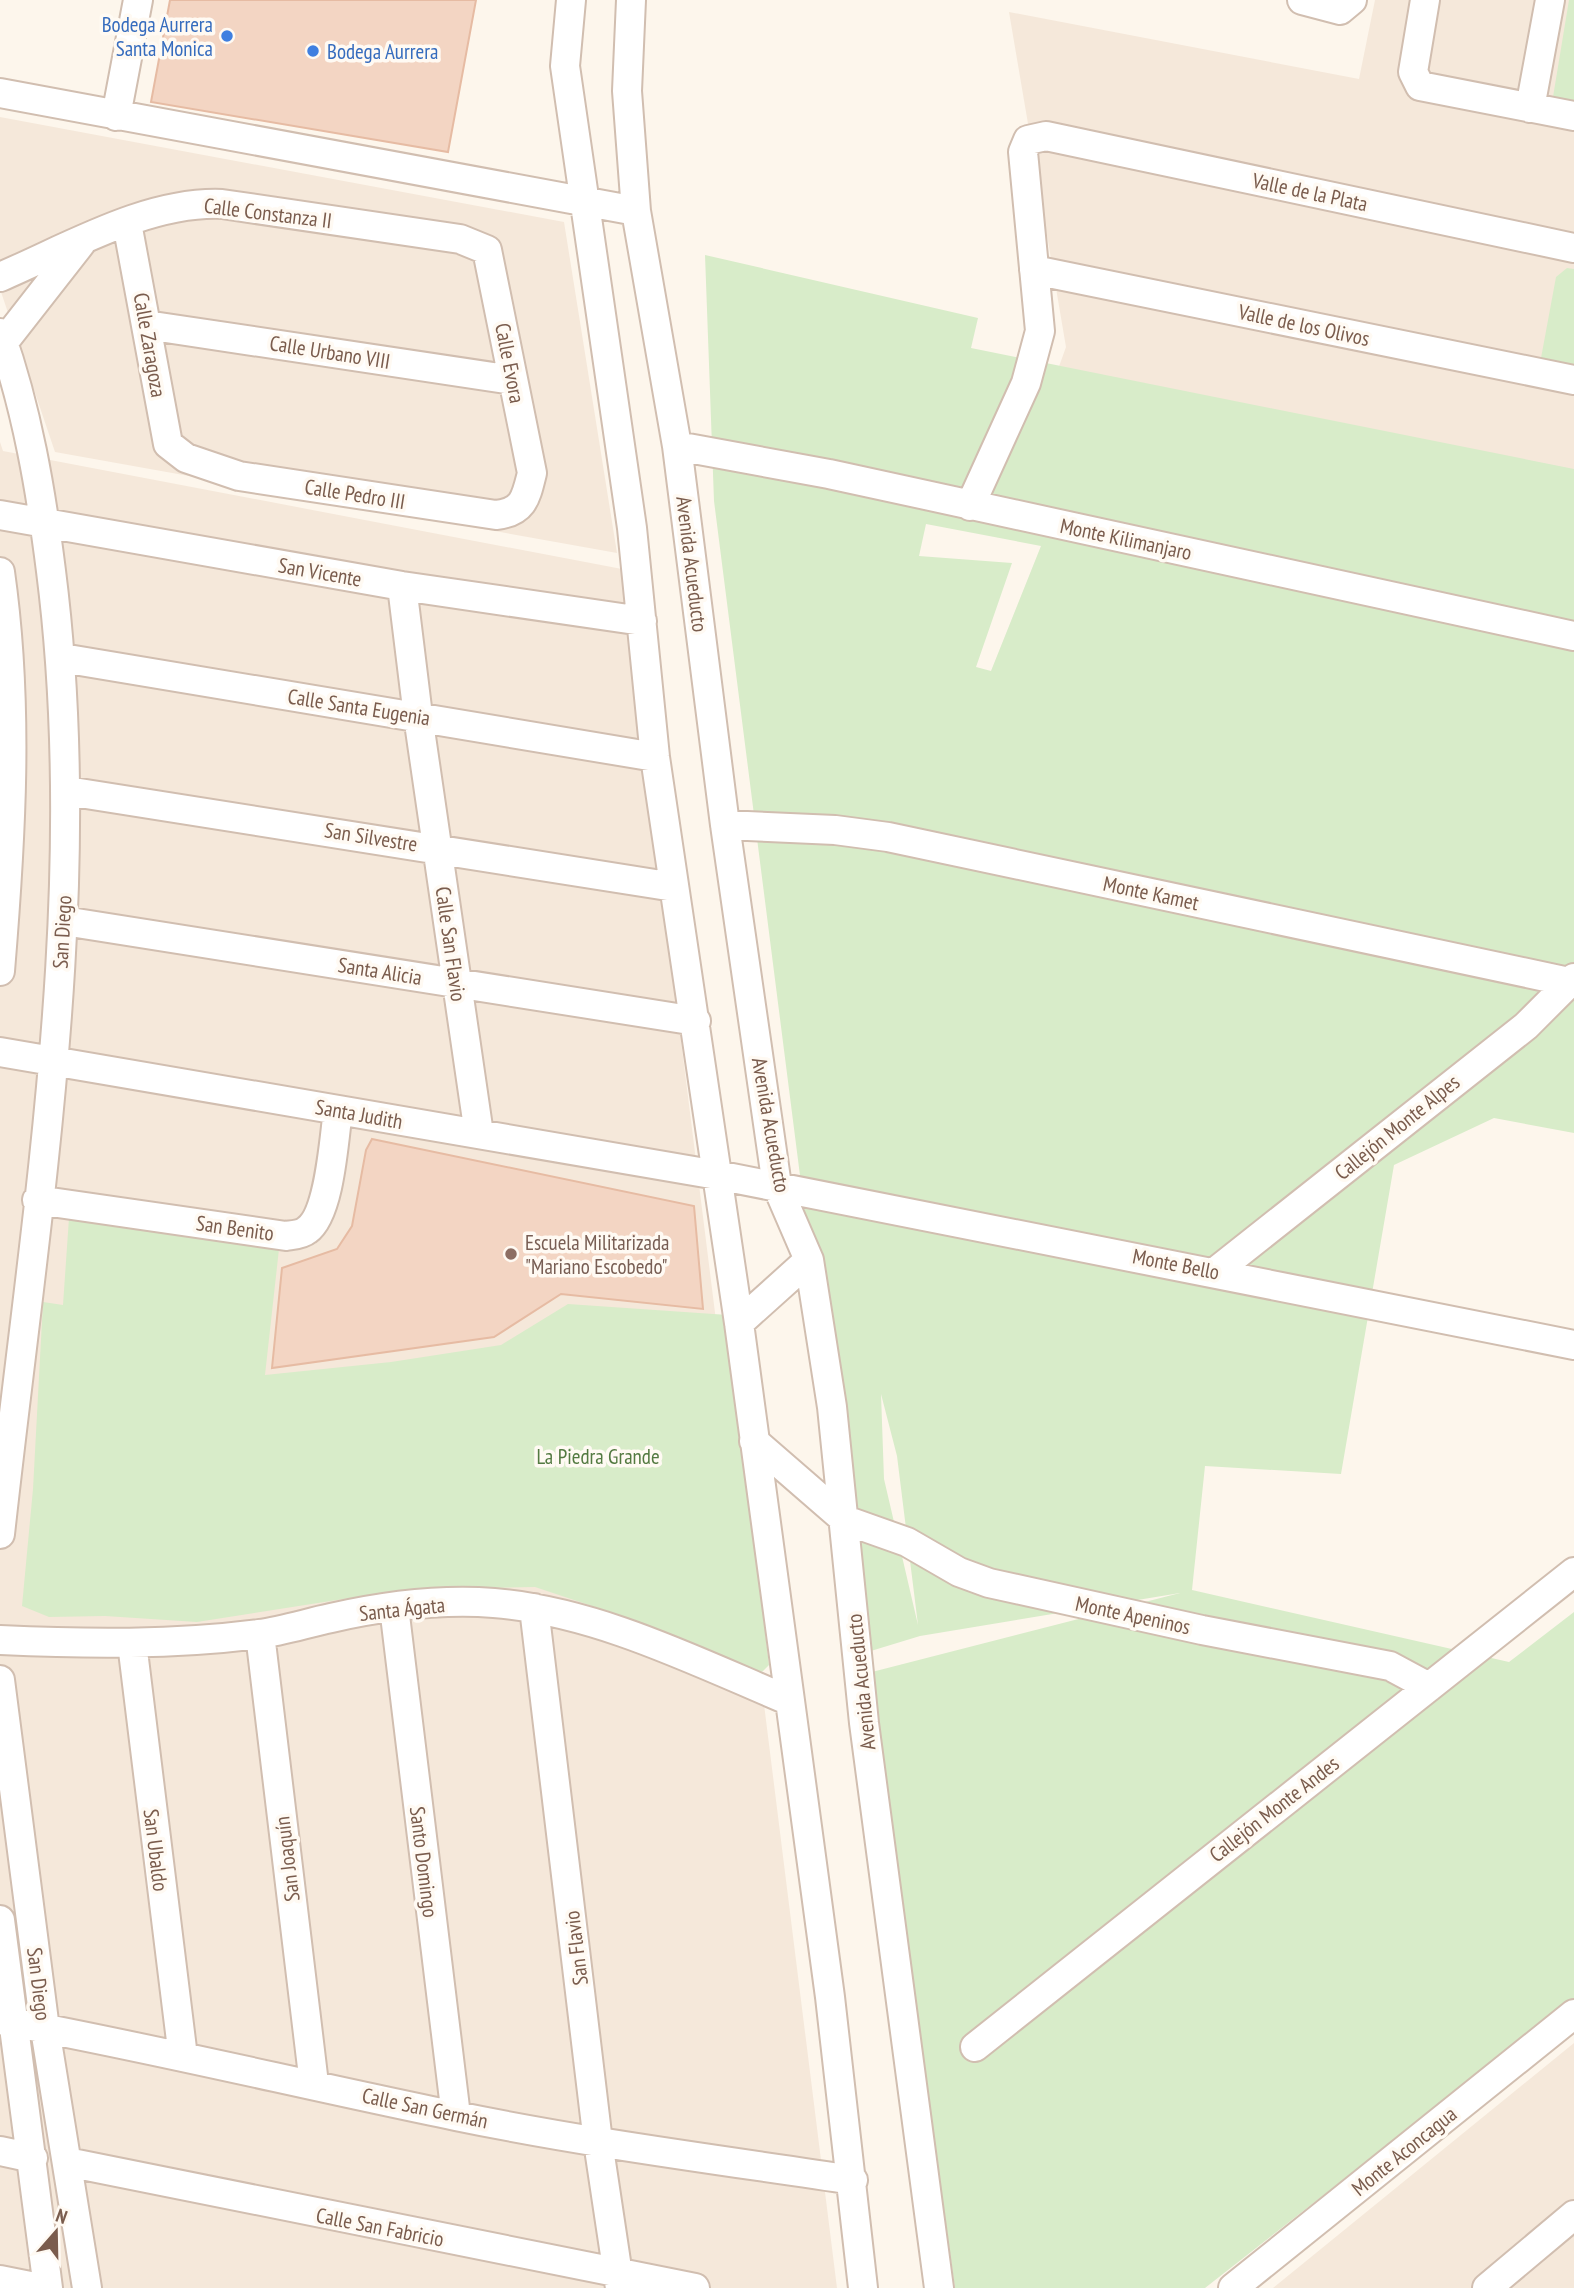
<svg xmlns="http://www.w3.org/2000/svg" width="1574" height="2288" font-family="'PT Sans Narrow',sans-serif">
<rect width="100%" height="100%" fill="#fdf6ec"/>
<path fill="#f5e8da" d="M1375 0H1574V590L1019 478 1066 347 1009 12 1359 79Z
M0 117 564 222 617 553 55 452 0 289Z
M0 442 3 451 622 569 837 2288H0Z
M1574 2043V2288H1273Z"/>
<path fill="#d8ecc9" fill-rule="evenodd" d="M1569 0H1574V107L1552 103Z
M705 255 978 318 971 348 1574 469V1133L1494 1118 1394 1165 1341 1474 1205 1466 1192 1590 1509 1662 1574 1612V1999L1205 2288H955L868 1673 1180 1593 920 1636 861 1654 714 501ZM926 524 1041 546 991 671 976 667 1012 563 919 556ZM881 1394 897 1456 918 1625 884 1479Z
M1567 268 1574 269V372L1547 365 1541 358 1556 277Z
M69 1218 279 1249 265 1375 391 1362 501 1345 568 1304 728 1315 769 1665 762 1672 625 1617 535 1587 401 1590 197 1622 105 1616 49 1617 22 1606 33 1489 43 1302 63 1305Z"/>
<path fill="#f3d5c3" stroke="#e6bba3" stroke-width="2" d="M170 0H476L448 152 151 102Z
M372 1139 694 1206 703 1309 561 1294 494 1337 272 1368 282 1268 337 1249 352 1226 366 1150Z"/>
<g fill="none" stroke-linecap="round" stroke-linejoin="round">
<g stroke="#d1beb0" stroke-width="32">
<path id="minor" d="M571 0 565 66 632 528 655 757 739 1323 830 1997 863 2288
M631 0 627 91 636 211 677 446 725 825 777 1186 809 1260 832 1407 864 1723 939 2288
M1302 0 1340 10 1352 0
M1425 0 1413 72 1420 86 1574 116
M0 93 636 211
M1530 108 1550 0
M116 116 138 0
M1034 270 1574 380
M0 277C68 248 147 201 222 204L460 239 487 250 532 473C526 497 524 512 496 515L239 476 186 458 168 444 127 223
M146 325 513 380
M0 333C27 409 41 491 51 571 92 892 35 1215 0 1534
M0 347 82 242
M677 446 829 474 1574 636
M970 506 1026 383 1040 331 1023 152 1028 140 1046 136 1574 248
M0 515 402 586 642 621
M0 572C19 705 11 838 0 971
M402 586 418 716 479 1134
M62 658 655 757
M67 791 674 887
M725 825 835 830 888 837 1574 983
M64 921 696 1021
M0 1052 717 1175 1574 1345
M37 1200 286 1236C292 1235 301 1235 307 1230 330 1214 334 1138 338 1110
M1215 1272 1526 1026 1574 978
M739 1323 809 1260
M754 1441 845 1520 907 1542 959 1572 989 1583 1202 1630 1390 1666 1429 1687
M394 1607 456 2116
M534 1608 598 2142 620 2288
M260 1634 314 2084
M0 1640C86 1644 174 1645 259 1634 283 1631 307 1623 331 1618 384 1606 441 1599 494 1603 598 1612 695 1661 790 1701
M132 1643 183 2057
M0 1680 45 2029 87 2288
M0 1920 48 2288
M0 2020C153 2048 304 2085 456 2116 587 2143 720 2160 853 2180
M975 2047 1574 1572
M0 2151 33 2158
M67 2162 695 2288
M0 2280 40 2288
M1233 2288 1574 2014
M1487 2288 1574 2215"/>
</g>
<use href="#minor" stroke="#fff" stroke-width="28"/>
</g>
<g fill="#3f7fe0" stroke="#fffaf3" stroke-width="2.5">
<circle cx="227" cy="36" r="7"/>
<circle cx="313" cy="51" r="7"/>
</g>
<circle fill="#8d6e63" stroke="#fffaf3" stroke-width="2.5" cx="511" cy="1254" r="7"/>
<g text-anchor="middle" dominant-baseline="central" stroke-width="7" stroke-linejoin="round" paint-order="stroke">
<g font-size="21" fill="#366cbe" stroke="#fffaf3" text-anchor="end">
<text x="213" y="24">Bodega Aurrera<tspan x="213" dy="24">Santa Monica</tspan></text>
<text x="327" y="51" text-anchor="start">Bodega Aurrera</text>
</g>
<g font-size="21" fill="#7a5c4d" stroke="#fffaf3">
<text transform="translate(1310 192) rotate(12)">Valle de la Plata</text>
<text transform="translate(268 213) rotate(7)">Calle Constanza II</text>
<text transform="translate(1304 325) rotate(12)">Valle de los Olivos</text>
<text transform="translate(150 345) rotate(80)">Calle Zaragoza</text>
<text transform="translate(330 352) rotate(9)">Calle Urbano VIII</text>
<text transform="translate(510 363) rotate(79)">Calle Evora</text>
<text transform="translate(355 494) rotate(9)">Calle Pedro III</text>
<text transform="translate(1126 539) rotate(12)">Monte Kilimanjaro</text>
<text transform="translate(692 564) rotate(83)">Avenida Acueducto</text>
<text transform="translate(320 572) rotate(10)">San Vicente</text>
<text transform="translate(359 707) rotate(9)">Calle Santa Eugenia</text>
<text transform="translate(371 837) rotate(9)">San Silvestre</text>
<text transform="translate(1151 893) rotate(12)">Monte Kamet</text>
<text transform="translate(62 932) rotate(-87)">San Diego</text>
<text transform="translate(451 944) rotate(82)">Calle San Flavio</text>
<text transform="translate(380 971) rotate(9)">Santa Alicia</text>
<text transform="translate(359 1114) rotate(10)">Santa Judith</text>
<text transform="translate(771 1125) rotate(80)">Avenida Acueducto</text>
<text transform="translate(1397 1127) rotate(-39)">Callejón Monte Alpes</text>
<text transform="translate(235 1228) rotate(8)">San Benito</text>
<text transform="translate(1176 1264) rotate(11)">Monte Bello</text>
<text transform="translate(402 1609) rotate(-6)">Santa Ágata</text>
<text transform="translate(1133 1615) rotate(12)">Monte Apeninos</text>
<text transform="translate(861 1682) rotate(-96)">Avenida Acueducto</text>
<text transform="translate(1274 1809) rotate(-38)">Callejón Monte Andes</text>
<text transform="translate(156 1850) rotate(83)">San Ubaldo</text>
<text transform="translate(287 1859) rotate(-97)">San Joaquín</text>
<text transform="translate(424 1862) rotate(83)">Santo Domingo</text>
<text transform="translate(576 1948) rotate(-97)">San Flavio</text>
<text transform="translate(39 1984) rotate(83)">San Diego</text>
<text transform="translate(425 2108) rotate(12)">Calle San Germán</text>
<text transform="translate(1404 2151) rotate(-39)">Monte Aconcagua</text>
<text transform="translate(380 2227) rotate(11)">Calle San Fabricio</text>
</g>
<g font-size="21" fill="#785e54" stroke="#fffaf3" text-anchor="start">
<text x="525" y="1242">Escuela Militarizada<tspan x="525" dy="24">"Mariano Escobedo"</tspan></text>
</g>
<g font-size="21" fill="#537a41" stroke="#fffaf3">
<text x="598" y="1456">La Piedra Grande</text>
</g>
</g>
<g transform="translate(56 2232) rotate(20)" stroke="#fffaf3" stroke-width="5" paint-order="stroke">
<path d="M0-5L12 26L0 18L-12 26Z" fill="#7a5c4d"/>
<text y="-10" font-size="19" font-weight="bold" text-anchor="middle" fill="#7a5c4d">N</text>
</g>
</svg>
